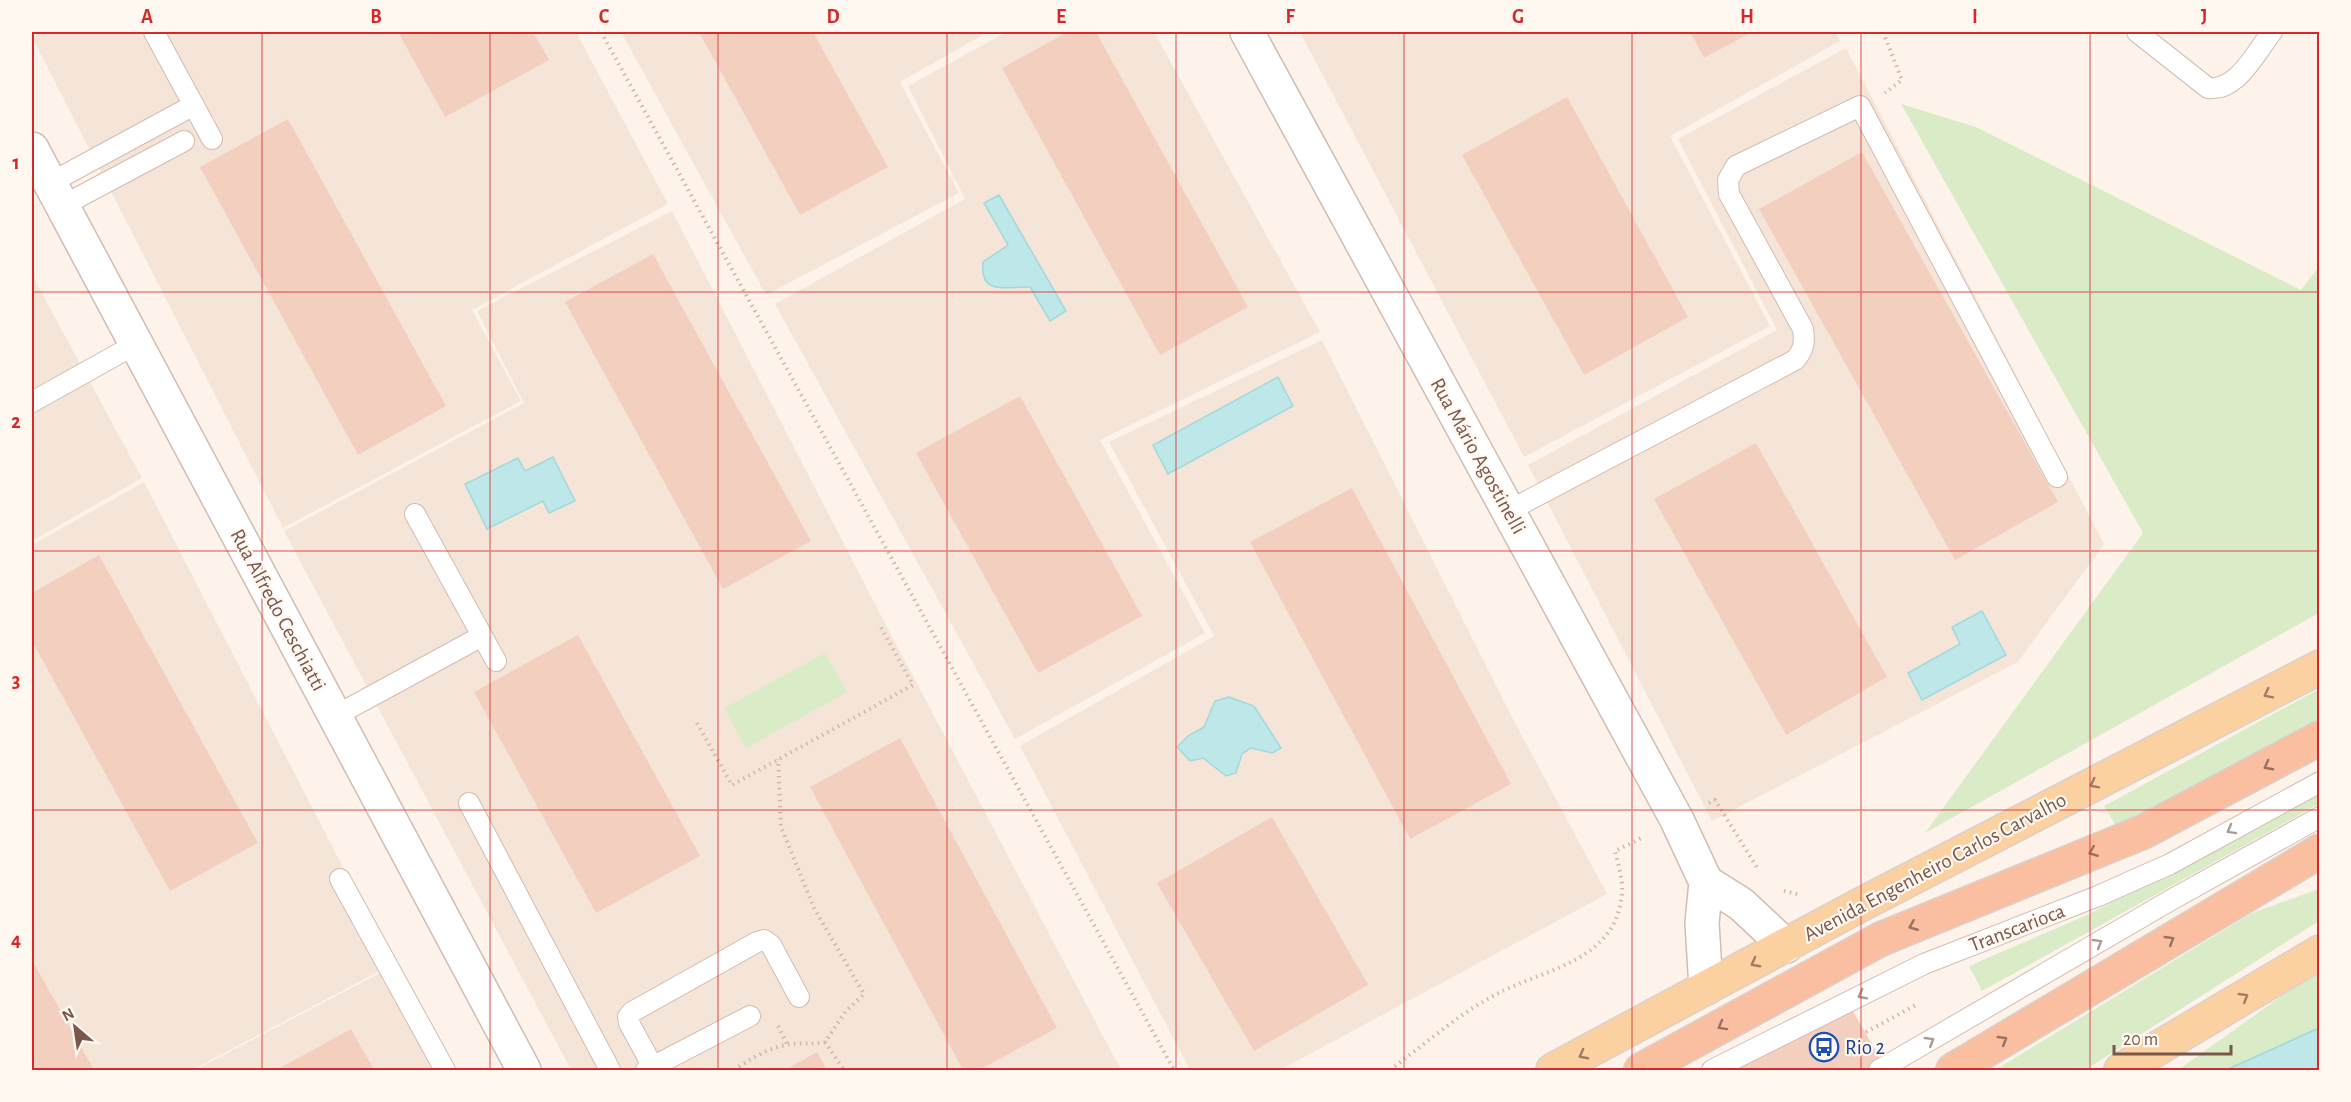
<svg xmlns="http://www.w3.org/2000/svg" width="2351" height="1102" font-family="'Alegreya Sans',sans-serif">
<rect width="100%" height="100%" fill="#fdf3ea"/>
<path fill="#f5e5d8" d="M32 32H576L668 204 472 310 521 401 283 528 32 37Z
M621 32H988L900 82 959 193 766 295Z
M1007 32H1154L1320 332 1100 440 1205 633 1015 739 775 304 965 199 908 86Z
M1300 32H1835L1840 41 1670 136 1770 326 1524 457Z
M1846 48 2104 544 2018 662 1712 821 1528 465 1777 330 1678 139Z
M672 211 875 604 1121 1070H571L284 531 524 403 477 311Z
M32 275 142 478 32 541Z
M1322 340 1513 719 1607 894 1280 1070H1190L1020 746 1214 636 1109 442Z
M144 482 393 964 192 1070H32V545Z
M393 966 449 1070H195Z"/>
<path fill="#daecc7" d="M1901 104 1976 127 2301 290 2320 265 2319 613 1925 833 2143 533Z
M825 653 847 692 746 748 724 708Z
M2319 689V722L2172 801 2116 826 2104 806Z
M2319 792V804L1982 991 1969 966 2087 915Z
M2319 889V921L2085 1070H1995L2252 913Z
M2319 973V1028L2226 1070H2178L2294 987Z"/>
<path fill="#bde7e8" stroke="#a2d8da" stroke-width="1.5" d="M999 195 1066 311 1050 321 1030 287C1008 286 979 297 983 262L1008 245 984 203Z
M1278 377 1293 406 1168 474 1153 445Z
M553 457 575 501 549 513 543 501 487 529 465 484 518 458 525 471Z
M1982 611 2006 655 1922 700 1908 673 1960 644 1952 627Z
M1229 697 1254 706 1281 748 1272 753 1251 748 1242 754 1236 773 1226 776 1203 758 1190 761 1177 747 1188 736 1204 727 1215 701Z
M2319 1028V1070H2226Z"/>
<path fill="#f3cfc0" d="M398 32H533L549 60 445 117Z
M699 32H813L888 167 800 215Z
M1068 32H1096L1248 307 1160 355 1002 68Z
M1690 32H1752L1704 58Z
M1567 97 1688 317 1584 375 1462 155Z
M288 119 446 406 358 455 200 167Z
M1862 152 2058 502 1955 560 1759 209Z
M653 254 811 541 723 589 565 302Z
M1020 396 1142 616 1038 673 916 453Z
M1756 443 1887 677 1786 735 1654 499Z
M1352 488 1511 784 1410 839 1250 542Z
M99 555 258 843 170 891 32 641V593Z
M578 635 700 856 596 913 474 692Z
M900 738 1057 1028 979 1070H963L810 787Z
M1272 817 1368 985 1254 1051 1157 883Z
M32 960 94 1070H32Z
M1850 1006 1883 1063 1868 1070H1731Z
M351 1029 374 1070H276Z
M817 1052 827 1070H785Z"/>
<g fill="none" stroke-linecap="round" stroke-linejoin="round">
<g stroke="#d3bcb1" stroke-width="22">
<path id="service" d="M154 32 212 139
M2137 32 2208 88C2237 92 2256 52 2272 32
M50 183 194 105
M62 206 184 141
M32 402 136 344
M1508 511 1795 360C1804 350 1805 342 1803 329L1729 194 1728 180 1736 166 1860 106 2057 477
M415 514 496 661
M335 716 482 636
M469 803 610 1070
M340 879 445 1070
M653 1067 629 1023 628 1017 632 1012 757 942 764 940 771 945 799 997
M646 1070 750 1016
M1712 1070 1924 964 2098 896 2170 864 2320 782
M1879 1070 2171 900 2320 817"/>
</g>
<g stroke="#d3bcb1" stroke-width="36">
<path id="minor" d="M1247 32 1677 820 1706 882 1702 923 1706 988
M32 149 524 1070
M1706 882 1741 904 1786 946"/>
</g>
<g stroke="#d9d0cd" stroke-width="36">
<path id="primary" d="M1553 1070 1862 904 2320 667
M2121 1070 2320 952"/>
</g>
<g stroke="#d9d0cd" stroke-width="36">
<path id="trunk" d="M1641 1070 1881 939 2143 832 2320 738
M1953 1070 2320 851"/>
</g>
<path stroke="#d9b2a2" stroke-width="4" stroke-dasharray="1.5 4.5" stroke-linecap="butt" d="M601 32 1174 1070
M1883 32 1902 80 1885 93
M697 723 732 785 913 685 879 624
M1709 803 1715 800 1758 869
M1784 891 1800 895
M778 1026 787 1044
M1866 1032 1916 1005
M825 1042 844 1070
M734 1070C749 1060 768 1048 786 1045 799 1042 812 1045 825 1042L846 1011 864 994 814 908 781 827 778 759
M1390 1070C1424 1045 1457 1015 1495 995 1544 968 1617 963 1622 892 1623 879 1618 864 1615 851L1644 837"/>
<use href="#service" stroke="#fff" stroke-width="20"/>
<use href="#minor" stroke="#fff" stroke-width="33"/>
<use href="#primary" stroke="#fcd1a1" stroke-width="33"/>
<use href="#trunk" stroke="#fabfa0" stroke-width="33"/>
</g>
<defs><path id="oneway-chevron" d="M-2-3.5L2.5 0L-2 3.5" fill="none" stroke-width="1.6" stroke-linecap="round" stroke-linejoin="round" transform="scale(1.5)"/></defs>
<g stroke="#a07c65">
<use href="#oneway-chevron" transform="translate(2268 694) rotate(153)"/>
<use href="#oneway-chevron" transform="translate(2094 784) rotate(153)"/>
<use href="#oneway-chevron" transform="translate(1755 963) rotate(152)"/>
<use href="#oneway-chevron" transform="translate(2244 997) rotate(-31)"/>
<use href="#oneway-chevron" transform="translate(1583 1055) rotate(152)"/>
</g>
<g stroke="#997160">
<use href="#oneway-chevron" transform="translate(2268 766) rotate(152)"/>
<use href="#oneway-chevron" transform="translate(2093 852) rotate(158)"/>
<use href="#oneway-chevron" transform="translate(1913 926) rotate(158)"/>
<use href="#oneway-chevron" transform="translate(2170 940) rotate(-31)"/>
<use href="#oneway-chevron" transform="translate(1722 1026) rotate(151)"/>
<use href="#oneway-chevron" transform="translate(2003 1040) rotate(-31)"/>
</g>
<g stroke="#af9a93">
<use href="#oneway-chevron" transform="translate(2231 830) rotate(151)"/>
<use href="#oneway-chevron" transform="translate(2098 943) rotate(-31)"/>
<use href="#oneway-chevron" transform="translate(1862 995) rotate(153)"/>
<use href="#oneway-chevron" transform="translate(1930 1041) rotate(-31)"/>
</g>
<path fill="none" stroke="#d62828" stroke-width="1.5" stroke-opacity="0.55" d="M262 32V1070M490 32V1070M718 32V1070M947 32V1070M1176 32V1070M1404 32V1070M1632 32V1070M1861 32V1070M2090 32V1070M32 292H2320M32 551H2320M32 810H2320"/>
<defs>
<g id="bus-ring" transform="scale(1.5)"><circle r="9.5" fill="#fff8f1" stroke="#1a4fb4" stroke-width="1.5"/><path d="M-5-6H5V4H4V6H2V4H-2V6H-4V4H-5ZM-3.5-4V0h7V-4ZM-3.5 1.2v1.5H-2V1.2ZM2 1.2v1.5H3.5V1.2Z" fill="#1a4fb4"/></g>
</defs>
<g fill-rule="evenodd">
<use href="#bus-ring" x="1824" y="1047"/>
</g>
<g text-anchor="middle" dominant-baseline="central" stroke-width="4.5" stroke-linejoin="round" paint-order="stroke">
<g font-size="21" fill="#79574b" stroke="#fff8f1">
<text transform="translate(1478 456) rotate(61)">Rua Mário Agostinelli</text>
<text transform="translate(278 610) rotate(62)">Rua Alfredo Ceschiatti</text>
<text transform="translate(1935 867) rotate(-28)">Avenida Engenheiro Carlos Carvalho</text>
<text transform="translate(2017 928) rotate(-21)">Transcarioca</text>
</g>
<g font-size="21" fill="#164399" stroke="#fff8f1" text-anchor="start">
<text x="1845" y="1047">Rio 2</text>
</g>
</g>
<rect width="2351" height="1102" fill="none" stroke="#fff8f1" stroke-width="66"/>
<g transform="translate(75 1027) rotate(331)" stroke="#fff8f1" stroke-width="4.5" paint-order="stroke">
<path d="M0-4.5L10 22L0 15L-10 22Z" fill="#79574b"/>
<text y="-9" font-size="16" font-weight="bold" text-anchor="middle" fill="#79574b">N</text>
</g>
<path d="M2114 1045v9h117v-9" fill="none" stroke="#79574b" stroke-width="3"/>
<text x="2123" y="1045" font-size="18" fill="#79574b" stroke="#fff8f1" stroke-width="4.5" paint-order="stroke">20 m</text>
<rect x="33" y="33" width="2285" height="1036" fill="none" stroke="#d62828" stroke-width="2"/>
<g font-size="20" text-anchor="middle" font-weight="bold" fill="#d62828">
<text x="147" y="23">A</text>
<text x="376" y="23">B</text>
<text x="604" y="23">C</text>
<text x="833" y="23">D</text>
<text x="1061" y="23">E</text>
<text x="1290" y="23">F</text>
<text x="1518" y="23">G</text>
<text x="1747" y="23">H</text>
<text x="1975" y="23">I</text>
<text x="2204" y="23">J</text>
<text x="16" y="169">1</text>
<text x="16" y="428">2</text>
<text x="16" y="687">3</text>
<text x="16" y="946">4</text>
</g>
</svg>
